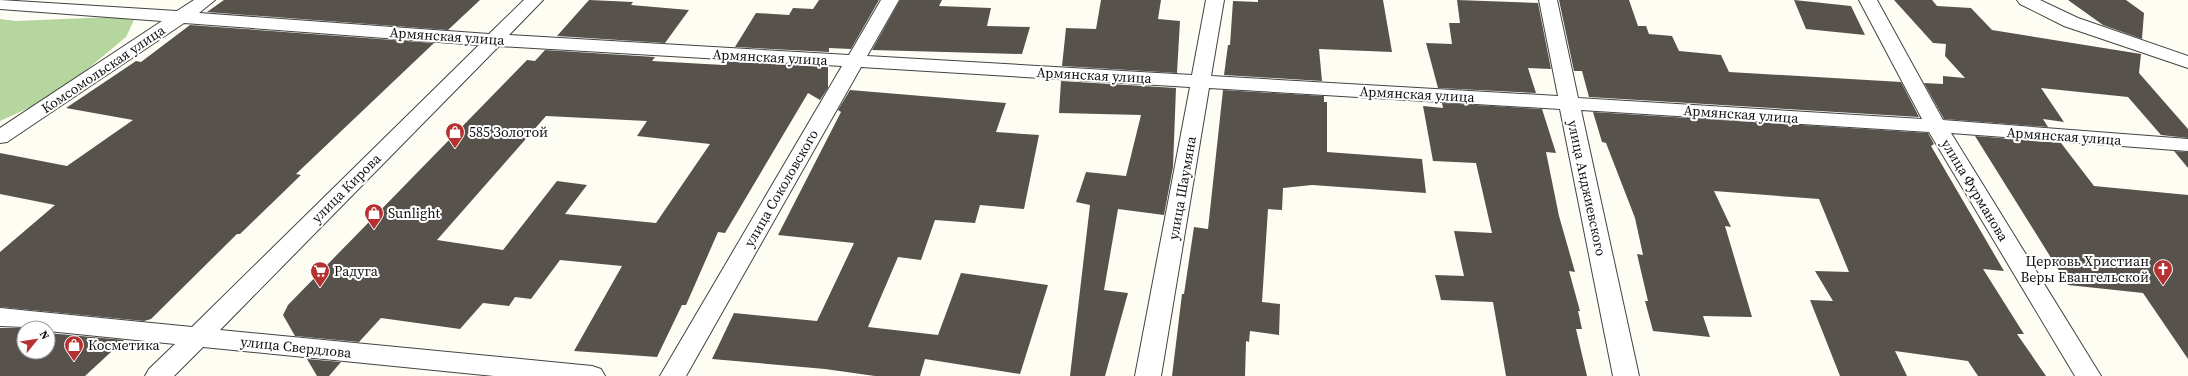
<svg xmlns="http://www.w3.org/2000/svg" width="2188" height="376" font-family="'Source Serif 4',serif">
<rect width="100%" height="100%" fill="#fefdf4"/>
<path fill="#b6d69f" d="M112 17 134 20 126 37 55 96 0 121V19L16 21Z"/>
<path fill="#58524d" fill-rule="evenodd" d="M224 0H480L448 30 207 12Z
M589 0 633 2 631 5 689 10 665 43 557 36Z
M819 0H879L851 49 829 48V52L735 47 756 13 789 15 793 8 813 9Z
M900 0H942L939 6 991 8 987 26 1030 27 1022 54 872 50Z
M1101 0H1161L1158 19 1180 21 1177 73 1062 66 1066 28 1096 29Z
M1258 0H1383L1392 52 1319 49 1322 81 1224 75 1228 45H1230L1233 1 1258 2Z
M1457 0 1538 3 1551 69 1528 68 1536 93 1438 88 1426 43 1452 44 1449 23H1460Z
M1559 0H1629L1638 26H1646L1649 34 1672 36 1679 51 1721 55 1729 72 1901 82 1919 117 1589 97 1582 71H1574Z
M1794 0 1851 6 1865 35 1806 29Z
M1894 0H1932L1937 6 1971 8 1992 30 2141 54 2139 73 2188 129V138L2161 135 2128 97 2041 88 2064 122 2043 119 2048 127 1944 119 1924 83 1943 84V76L1965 78 1945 56 1946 44 1933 43Z
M2068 0H2126L2144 13 2142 39 2103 25Z
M190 25 434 43 296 174 301 175 240 234H237L151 319 144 321 0 307V252L55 205 0 194V153L67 166 133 120 66 108 136 61 141 62Z
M545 50 655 57 652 61 705 64 724 65 727 61 828 67V88L820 100 808 93 725 233 718 232 686 305H682L657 357 574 351 622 266 560 260 531 299 515 297 509 306 483 303 460 329 381 318 359 342 295 336 283 315 288 305 527 60 535 61ZM546 116 647 121 637 136 710 144 656 223 565 214 587 185 557 181 503 250 437 240Z
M1061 81 1176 88 1173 167 1164 215 1118 209 1104 290 1128 293 1105 376H1070L1090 205 1076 202 1086 172 1126 176 1141 115 1059 113Z
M850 90 1006 103 996 132 1039 135 1024 209 980 205 975 223 935 220 921 260 898 257 868 327 938 335 961 273 1048 285 1020 374 925 359 920 376H875L825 369 712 359 734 313 817 321 854 243 778 235 841 112 838 110Z
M1223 90 1324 96V102H1327V152L1422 159 1426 193 1312 185 1283 188 1282 210 1268 209 1262 302 1280 304 1279 335 1250 331 1249 342 1246 341 1245 376H1172L1182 294H1184L1194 227 1208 229Z
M1442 103 1542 109 1556 153 1546 152 1559 216 1575 272 1569 271 1580 311H1578L1582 329H1576L1587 376H1506L1493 302 1441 300 1435 275 1464 276 1454 231 1492 233 1476 163 1433 161 1423 106 1443 108Z
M1593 112 1928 133 1934 144 1931 146 2004 271 1983 269 2024 334H2017L2046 376H1978L1968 361 1895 351 1907 376H1840L1810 300 1833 301 1815 271 1849 272 1819 199 1714 191 1731 227 1725 226 1752 317 1703 316 1710 337 1653 331 1645 301H1648L1637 254 1643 255 1635 218 1606 143 1602 142Z
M1975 136 2061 143 2094 186 2188 195V359L2143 293 2068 285Z
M2174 151 2188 152V168Z
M0 328H24V352H48V333L124 340 85 376H0Z
M307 359 341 362 329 376H317Z"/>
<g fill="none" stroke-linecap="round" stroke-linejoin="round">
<g stroke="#434343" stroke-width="2">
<path id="minor" d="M0 0 177 11 194 0H215L199 13 489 34 524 0H543L509 35 849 55 881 0H899L867 56 1192 75 1206 0H1224L1211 76 1558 96 1539 0H1557L1578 98 1922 119 1859 0H1877L1943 120 2188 139V151L1951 133 2101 376H2075L1929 132 1581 110 1639 376H1613L1560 109 1209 88 1161 376H1135L1190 87 861 67 686 376H660L842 66 499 46 220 330 592 366 601 369 605 376H494L203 347 174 376H145L149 369 175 344 48 331V328L0 326V308L192 327 479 45 184 23 7 142 0 143V128L162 21 0 9Z
M2017 0H2040L2078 18 2188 56V68L2064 26 2020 4Z"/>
</g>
<use href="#minor" fill="#fff" fill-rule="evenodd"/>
</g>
<defs>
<g id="shop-pin" transform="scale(1)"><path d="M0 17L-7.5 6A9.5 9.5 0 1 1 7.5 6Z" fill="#b63232" stroke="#fff"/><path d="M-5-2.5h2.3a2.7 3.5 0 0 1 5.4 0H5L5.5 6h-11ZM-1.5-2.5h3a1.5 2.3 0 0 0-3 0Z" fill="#fff"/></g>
<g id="church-pin" transform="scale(1)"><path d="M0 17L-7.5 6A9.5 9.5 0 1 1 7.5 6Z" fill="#b63232" stroke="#fff"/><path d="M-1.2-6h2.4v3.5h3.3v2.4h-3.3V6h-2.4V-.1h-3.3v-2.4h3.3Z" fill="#fff"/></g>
<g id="supermarket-pin" transform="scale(1)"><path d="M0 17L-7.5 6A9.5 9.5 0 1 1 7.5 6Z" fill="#b63232" stroke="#fff"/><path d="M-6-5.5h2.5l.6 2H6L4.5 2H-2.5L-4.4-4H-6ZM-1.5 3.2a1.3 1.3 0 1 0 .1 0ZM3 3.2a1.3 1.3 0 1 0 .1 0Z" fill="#fff"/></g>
</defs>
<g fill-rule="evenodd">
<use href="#shop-pin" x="455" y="132"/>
<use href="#shop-pin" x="374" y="213"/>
<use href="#church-pin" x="2163" y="269"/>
<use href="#supermarket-pin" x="320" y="271"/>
<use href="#shop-pin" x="74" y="345"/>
</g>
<g text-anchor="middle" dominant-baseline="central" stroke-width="4" stroke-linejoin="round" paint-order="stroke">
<g font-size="14" fill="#101010" stroke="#fff">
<text transform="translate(447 36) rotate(4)">Армянская улица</text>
<text transform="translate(770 57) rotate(3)">Армянская улица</text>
<text transform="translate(103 69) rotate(-34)">Комсомольская улица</text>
<text transform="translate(1094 75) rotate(3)">Армянская улица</text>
<text transform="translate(1417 94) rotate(3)">Армянская улица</text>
<text transform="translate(1741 114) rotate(4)">Армянская улица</text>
<text transform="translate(2064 136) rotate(4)">Армянская улица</text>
<text transform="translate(346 188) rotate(-45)">улица Кирова</text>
<text transform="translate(781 188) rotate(-60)">улица Соколовского</text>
<text transform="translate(1182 188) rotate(-80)">улица Шаумяна</text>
<text transform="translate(1587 188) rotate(78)">улица Анджиевского</text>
<text transform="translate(1975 190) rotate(59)">улица Фурманова</text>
<text transform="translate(296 347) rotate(6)">улица Свердлова</text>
</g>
<g font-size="14" fill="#101010" stroke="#fff" text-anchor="start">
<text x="469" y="132">585 Золотой</text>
<text x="388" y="213">Sunlight</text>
<text x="2149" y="261" text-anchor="end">Церковь Христиан<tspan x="2149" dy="16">Веры Евангельской</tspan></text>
<text x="334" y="271">Радуга</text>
<text x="88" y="345">Косметика</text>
</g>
</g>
<g transform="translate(36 340) rotate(60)"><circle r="19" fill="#ffffff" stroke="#9f9f9f"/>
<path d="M0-3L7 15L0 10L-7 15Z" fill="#b63232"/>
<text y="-6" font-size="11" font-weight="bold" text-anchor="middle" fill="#101010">N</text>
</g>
</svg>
